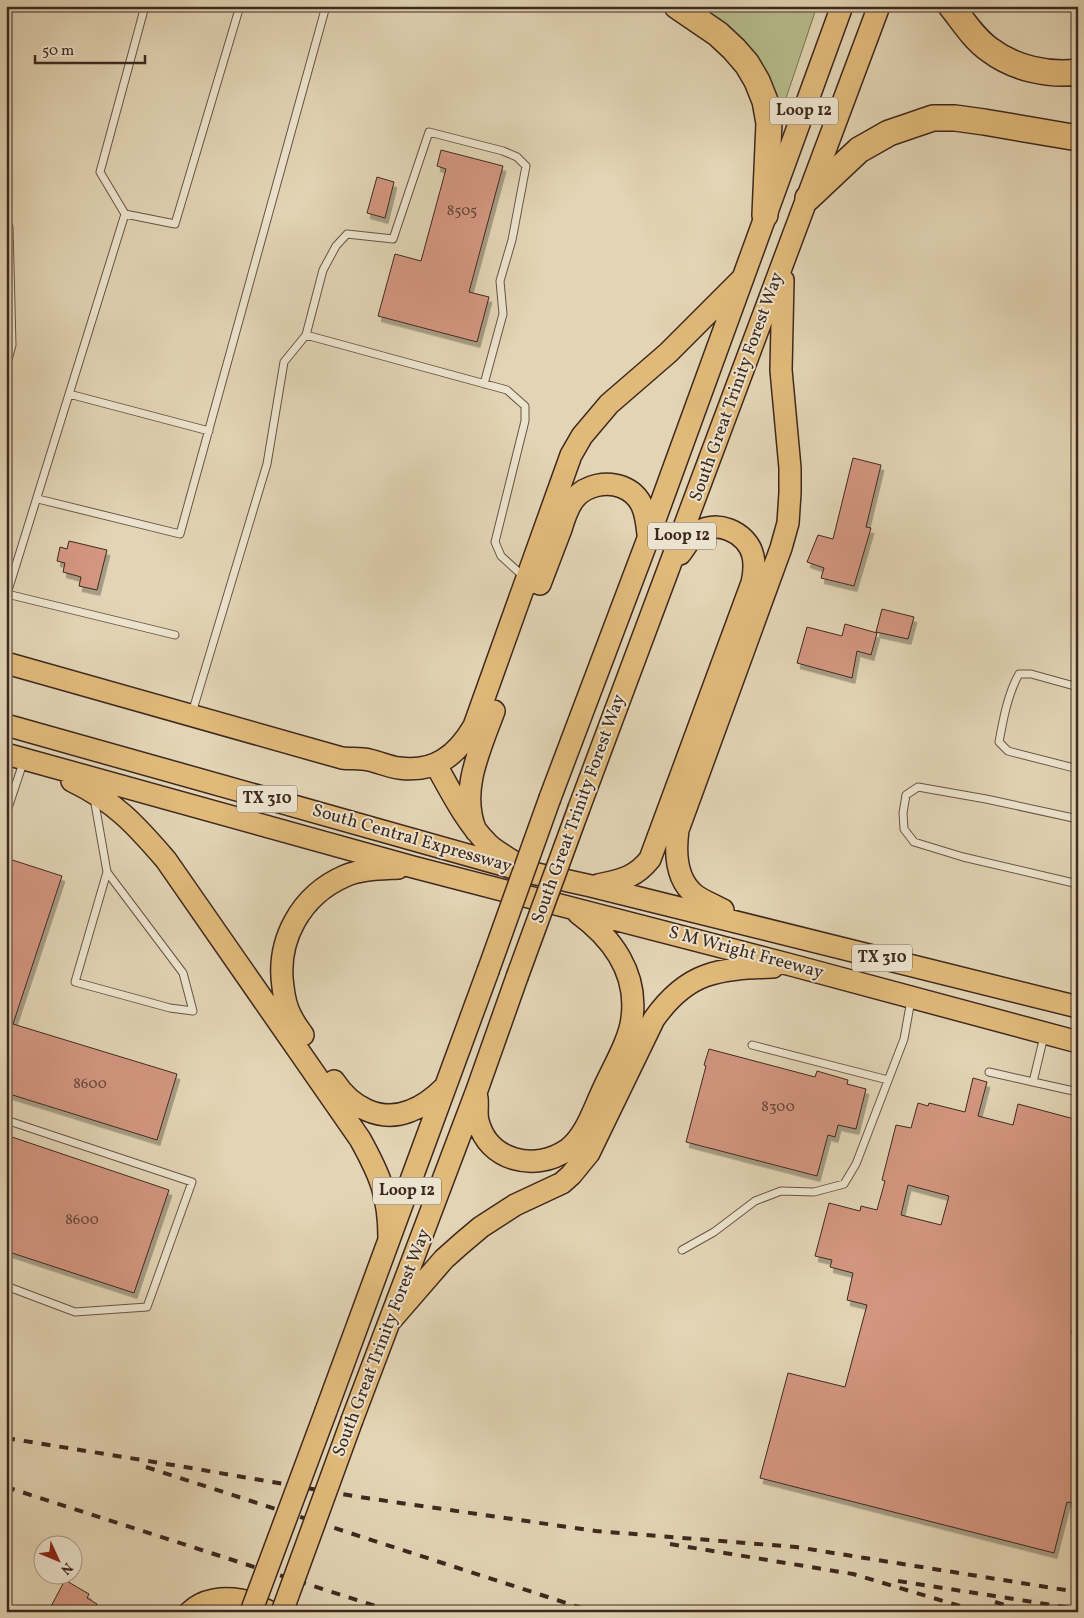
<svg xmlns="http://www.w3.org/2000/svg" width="1084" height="1618" font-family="Vollkorn,serif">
<defs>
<filter id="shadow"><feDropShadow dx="3" dy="5.5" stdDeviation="0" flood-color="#0004"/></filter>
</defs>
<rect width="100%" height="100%" fill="#e2d4b4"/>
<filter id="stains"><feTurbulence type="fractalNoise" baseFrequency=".004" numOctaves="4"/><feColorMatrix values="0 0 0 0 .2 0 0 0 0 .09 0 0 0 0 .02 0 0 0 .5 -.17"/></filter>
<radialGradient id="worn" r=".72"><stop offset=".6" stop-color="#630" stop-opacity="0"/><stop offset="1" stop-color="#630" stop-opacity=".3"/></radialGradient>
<path fill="#b6bc8b" stroke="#7a7256" d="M695 6H817L781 113H776Z"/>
<path fill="#d39680" stroke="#3e2920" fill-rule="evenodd" filter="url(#shadow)" d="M441 150 503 166 469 292 489 297 477 342 378 316 395 254 421 261 446 169 437 166Z
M377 177 394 182 385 218 367 213Z
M853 458 881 465 866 527 871 528 854 586 821 578 824 568 807 562 818 535 833 539Z
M69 541 107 550 97 590 79 586 81 577 63 572 65 563 57 561 60 547 67 549Z
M882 609 914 617 908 639 876 632Z
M845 624 877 633 871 655 857 651 852 678 797 663 807 627 842 636Z
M6 858 62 876 13 1024 177 1074 157 1140 6 1093Z
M709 1049 815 1077 817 1071 848 1080 847 1084 866 1089 856 1129 838 1125 835 1137 828 1135 817 1176 686 1142 706 1066 704 1065Z
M973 1078 987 1082 978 1116 1013 1125 1018 1104 1078 1120V1307L1071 1334 1078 1336V1504L1067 1502 1054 1553 760 1478 788 1373 845 1387 867 1305 847 1300 853 1273 830 1267 832 1260 815 1256 829 1203 860 1211 861 1206 877 1210 885 1181 882 1180 896 1125 911 1128 918 1103 928 1106 929 1103 965 1112ZM908 1185 949 1196 941 1225 901 1215Z
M6 1135 169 1190 134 1293 6 1251Z
M65 1580 89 1594 87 1598 97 1604 93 1612H48Z"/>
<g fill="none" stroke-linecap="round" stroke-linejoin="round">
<g stroke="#675445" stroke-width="9">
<path id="service" d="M145 6 100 172 125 214 175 224 240 6
M6 226 9 227 12 345 6 367
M306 335 323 270 336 246 347 234 393 239 429 132 503 151 517 157 526 166 512 240 500 281 503 314 484 384
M69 394 209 431
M38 499 180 534 326 6
M7 594 175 635
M6 597 125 214
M1078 687 1031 674H1019C1008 693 1003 720 999 742L1008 751 1078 769
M192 713 267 464 284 362 306 335 507 390 525 406V421L495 542 501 556 524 577
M94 798 107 872 75 982 170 1008 193 1011 183 973 107 872
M6 814 24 760
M1078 819 986 799 918 787 906 795 903 813 904 829 914 842 963 857 1078 884
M1044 1036 1033 1082 1078 1092
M752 1045 888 1080
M989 1072 1033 1082
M6 1120 192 1182 147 1307 75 1312 6 1286
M682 1250 714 1232 755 1201 781 1191 814 1192 844 1184 856 1164 904 1039 911 1000"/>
</g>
<g stroke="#3e2920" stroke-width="24">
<path id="primary" d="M540 584C547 566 554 547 561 529 564 519 568 506 575 498 586 485 607 481 622 487 643 495 646 514 648 534
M6 663 342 758C351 759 361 758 369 760 379 762 389 767 399 768 435 773 457 755 474 726L571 455 582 436 609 404 668 353 741 280
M6 725 528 872 591 886 1078 1007
M6 754 413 867 795 966 1078 1042
M436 765C451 792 466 822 488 844 495 851 505 856 514 862
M72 781C114 801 136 825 166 860L360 1139C380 1175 389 1196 389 1238
M550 798 649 536 842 6
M579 808 879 6
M476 831C459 792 480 749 494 711
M598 885C621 880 635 878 650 859L752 583C754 574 755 565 753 556 748 532 714 517 694 535 689 540 685 548 680 554
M723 910C714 905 703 901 695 895 675 879 675 852 678 830L781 548 788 523 790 493V468L781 370 783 280
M303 1035C299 1029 294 1023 291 1016 286 1007 284 996 283 987 276 940 301 895 345 876 361 869 381 869 398 868
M334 1081C351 1107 380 1123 410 1111 424 1106 435 1097 445 1087
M477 1098C478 1105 476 1114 478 1121 488 1161 535 1172 567 1150 585 1137 593 1111 602 1092 611 1071 630 1040 632 1018 638 973 612 938 578 913
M392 1319 444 1259 462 1243 481 1227 515 1205 562 1183 571 1175 589 1153 654 1019C688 971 718 969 773 967
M326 1411 488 971
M352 1420 477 1090 517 977
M190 1612C203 1599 223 1597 241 1600 251 1602 261 1608 270 1612"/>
</g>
<g stroke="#3e2920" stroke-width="28">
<path id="motorway" d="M677 6 718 34 734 49 747 64 757 81 765 101 769 123 765 215
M951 6C963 21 974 39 990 50 1014 68 1048 76 1078 72
M808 198 859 150 889 133 933 118H955L984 122 1078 138"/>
</g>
<use href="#service" stroke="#ece3ce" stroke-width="7"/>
<use href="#primary" stroke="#e1ba7a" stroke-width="21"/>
<use href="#motorway" stroke="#e1ba7a" stroke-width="25"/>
<path stroke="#3e2920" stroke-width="4" stroke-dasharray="9 9" stroke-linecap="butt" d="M6 1438 185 1467 359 1497 596 1531 796 1547 1078 1592
M146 1467 594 1612
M6 1487 394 1612
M670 1544 853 1574 980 1612
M898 1581 1078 1609
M995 1602 1026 1612"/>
<g stroke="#3e2920" stroke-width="24" stroke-linecap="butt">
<path id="primary-bridge" d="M488 971 550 798
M517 977 579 808
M251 1612 326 1411
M282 1612 352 1420"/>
</g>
<use href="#primary-bridge" stroke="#e1ba7a" stroke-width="21"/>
</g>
<g text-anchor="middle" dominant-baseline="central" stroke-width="4" stroke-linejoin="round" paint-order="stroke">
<g font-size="15" fill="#634438">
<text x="462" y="211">8505</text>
<text x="90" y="1084">8600</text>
<text x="778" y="1107">8300</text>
<text x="82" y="1220">8600</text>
</g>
<g fill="#ece3ce" stroke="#726154" stroke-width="1">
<rect x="770" y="97.5" width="68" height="27" rx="4"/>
<rect x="648" y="522.5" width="68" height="27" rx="4"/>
<rect x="237" y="785.5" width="60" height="27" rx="4"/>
<rect x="852" y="944.5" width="60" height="27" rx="4"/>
<rect x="373" y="1177.5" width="68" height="27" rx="4"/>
</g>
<g font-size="16" font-weight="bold" fill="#3e2920">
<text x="804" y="111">Loop 12</text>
<text x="682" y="536">Loop 12</text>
<text x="267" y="799">TX 310</text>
<text x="882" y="958">TX 310</text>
<text x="407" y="1191">Loop 12</text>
</g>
<g font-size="18" fill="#3e2920" stroke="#ece3ce">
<text transform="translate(737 387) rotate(-70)">South Great Trinity Forest Way</text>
<text transform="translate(579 809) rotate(-70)">South Great Trinity Forest Way</text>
<text transform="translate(412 839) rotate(16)">South Central Expressway</text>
<text transform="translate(746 953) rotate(15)">S M Wright Freeway</text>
<text transform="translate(382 1343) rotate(-69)">South Great Trinity Forest Way</text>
</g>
</g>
<rect width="1084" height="1618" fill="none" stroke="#e2d4b4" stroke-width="25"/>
<rect x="8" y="8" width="1069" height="1603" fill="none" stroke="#3e2920" stroke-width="2.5"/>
<rect x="12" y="12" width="1059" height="1593" fill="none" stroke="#3e2920"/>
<g transform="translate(58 1560) rotate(134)"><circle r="24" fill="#ece3ce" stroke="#a69988"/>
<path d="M0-4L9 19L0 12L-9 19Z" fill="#8f2418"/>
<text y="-8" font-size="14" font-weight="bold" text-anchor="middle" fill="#3e2920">N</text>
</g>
<path d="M35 55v8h110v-8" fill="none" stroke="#3e2920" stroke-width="2.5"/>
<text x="42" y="55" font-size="15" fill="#3e2920" stroke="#ece3ce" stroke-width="4" paint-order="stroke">50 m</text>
<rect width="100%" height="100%" filter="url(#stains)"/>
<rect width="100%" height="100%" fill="url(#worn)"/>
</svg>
